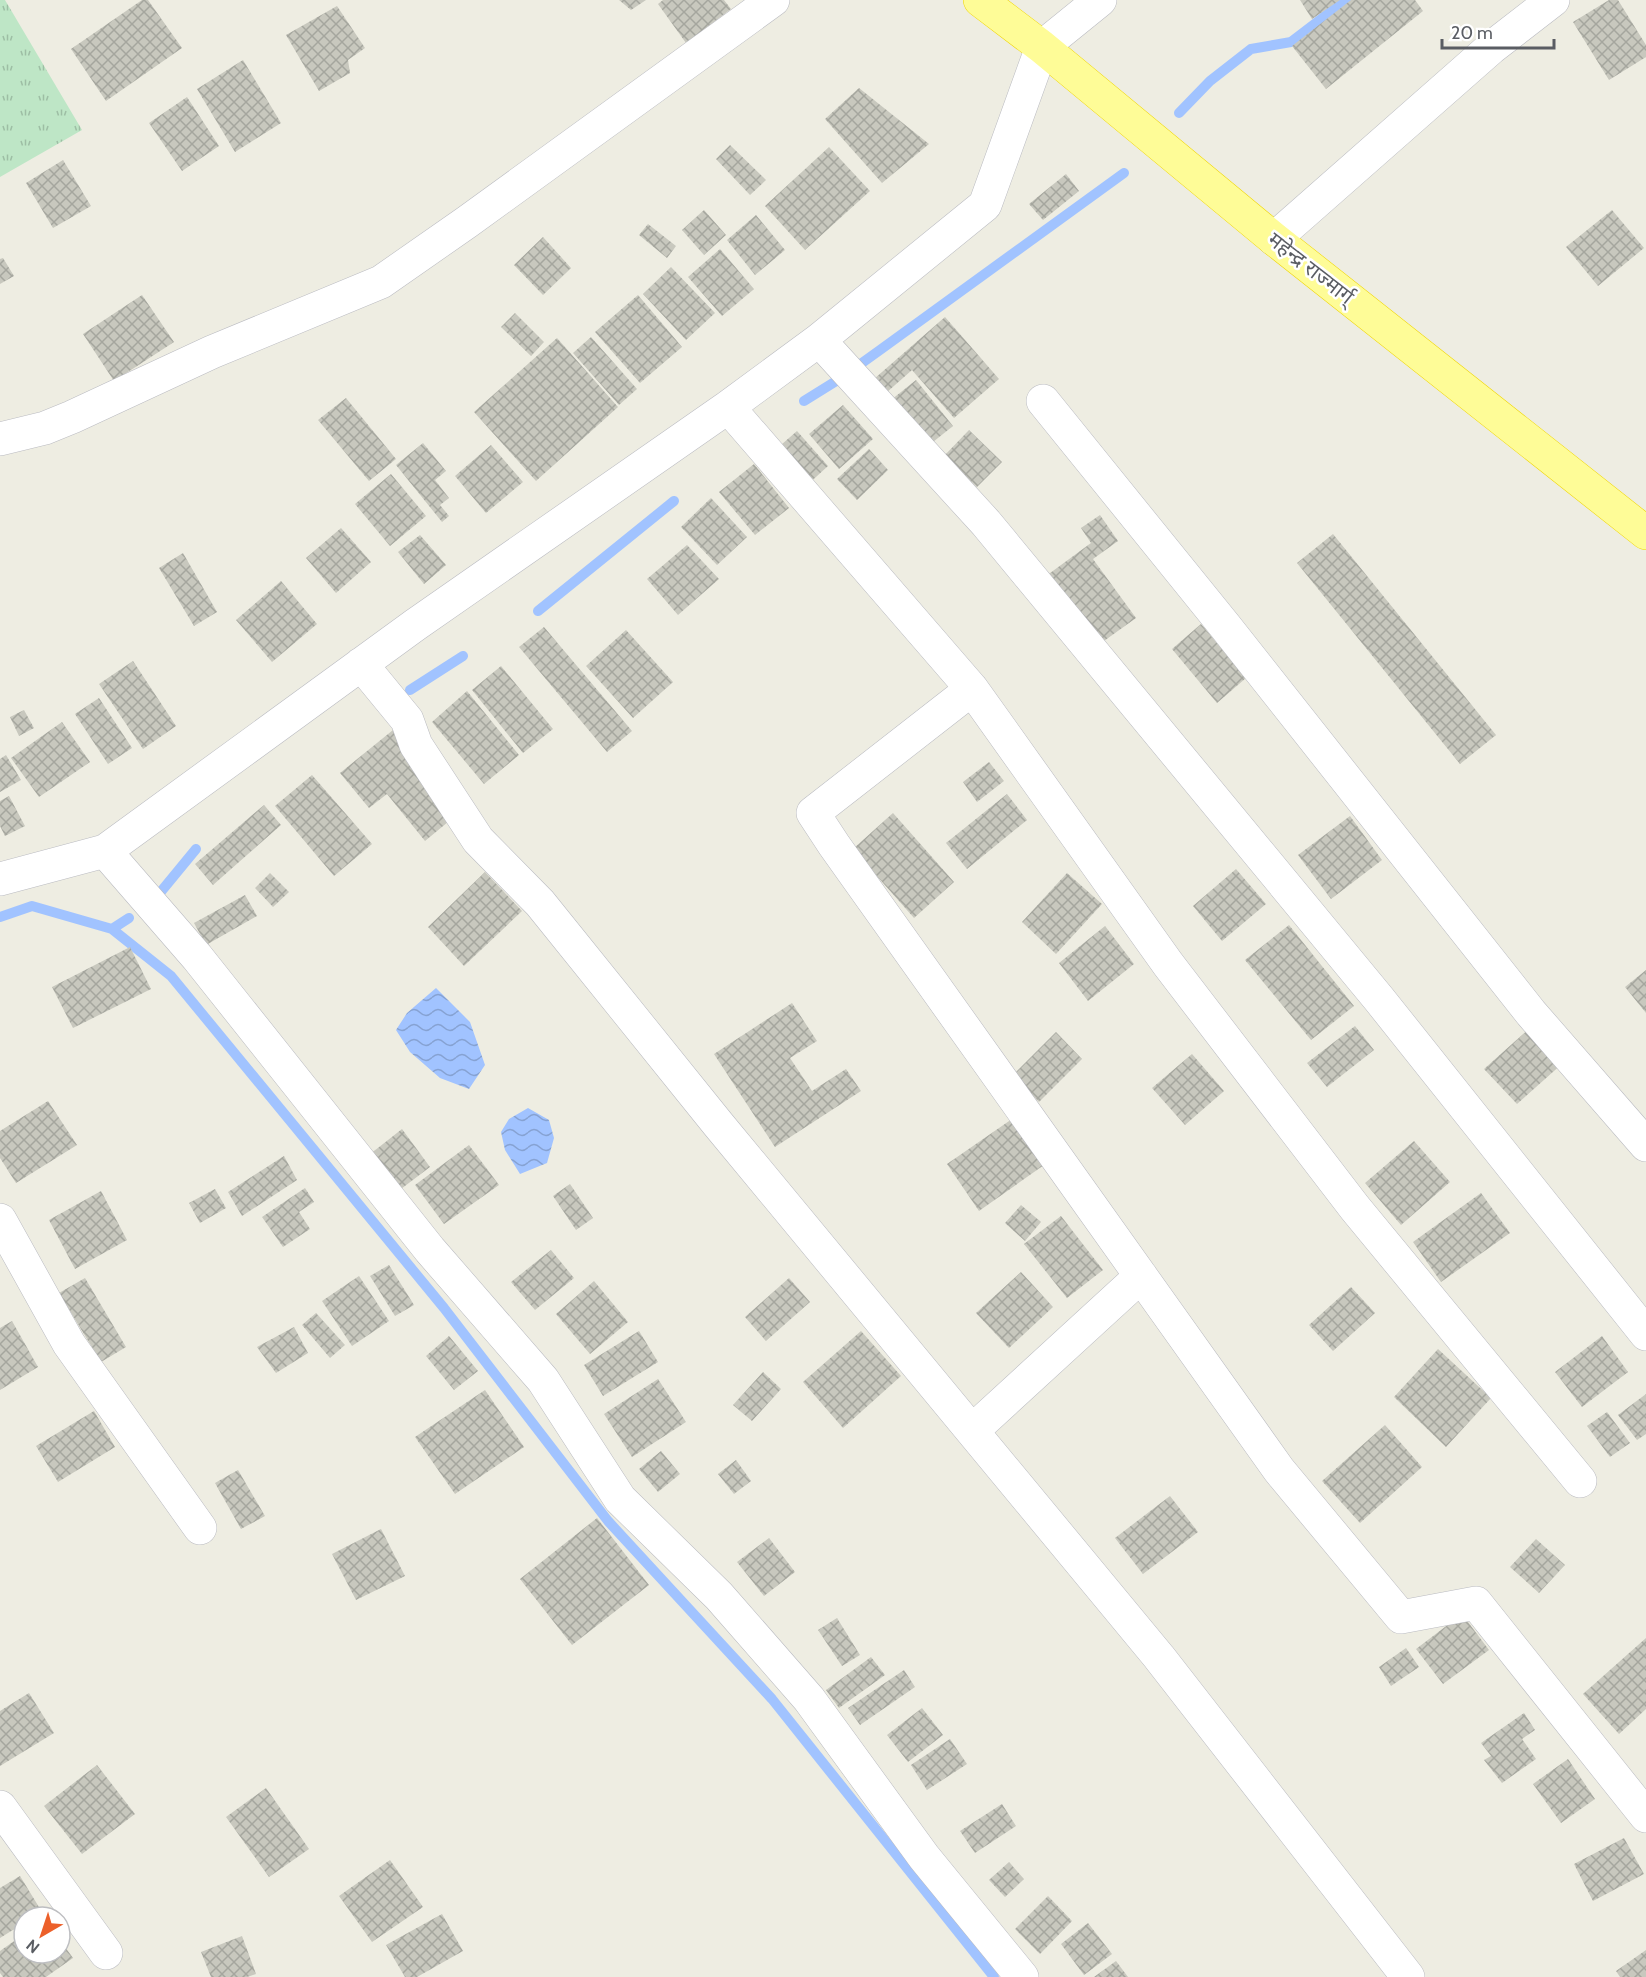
<svg xmlns="http://www.w3.org/2000/svg" width="1646" height="1977" font-family="Cabin,'Noto Sans Devanagari',sans-serif">
<defs>
<pattern id="grass-tufts" width="24" height="20" patternUnits="userSpaceOnUse" patternTransform="scale(1.5)"><rect width="24" height="20" fill="#bee6c6"/><path d="M3 7l-1-3M5 7V3M7 7l1-3M15 17l-1-3M17 17v-4M19 17l1-3" fill="none" stroke="#9dbea4"/></pattern>
<pattern id="water-waves" width="16" height="10" patternUnits="userSpaceOnUse" patternTransform="scale(1.5)"><rect width="16" height="10" fill="#a1c3ff"/><path d="M0 5q4-4 8 0t8 0" fill="none" stroke="#86a2d2"/></pattern>
<pattern id="building-cross-hatch" width="8" height="8" patternUnits="userSpaceOnUse" patternTransform="scale(1.5)"><rect width="8" height="8" fill="#c8c8be"/><path d="M0 0l8 8M0 8l8-8" fill="none" stroke="#a5a69e"/></pattern>
</defs>
<rect width="100%" height="100%" fill="#eeede2"/>
<path fill="url(#grass-tufts)" d="M0 0H5L82 130 0 177Z"/>
<path fill="url(#water-waves)" d="M436 988 470 1022 485 1065 469 1089 440 1078 410 1052 396 1030 407 1013Z
M528 1108 549 1120 554 1138 547 1163 520 1174 505 1150 501 1132 509 1119Z"/>
<g fill="none" stroke-linecap="round" stroke-linejoin="round">
<path stroke="#a1c3ff" stroke-width="10" d="M1179 113 1210 81 1251 49 1291 42 1346 0
M804 401 841 378 880 350 1124 173
M538 611 674 501
M410 690 463 656
M159 894 196 849
M0 917 32 906 112 929 171 976 444 1308 608 1521 772 1699 994 1977
M112 929 129 918"/>
</g>
<path fill="url(#building-cross-hatch)" d="M142 0H148L182 48 106 101 71 49Z
M619 0H646L631 10Z
M663 0H724L731 9 686 43 658 4Z
M1300 0H1340L1312 19Z
M1351 0H1415L1423 11 1326 89 1292 46Z
M1609 0H1618L1646 45V57L1609 80 1573 22Z
M337 6 365 48 348 60 350 73 319 91 286 35Z
M243 60 281 123 235 152 197 89Z
M859 88 929 144 882 183 825 119Z
M187 97 219 146 182 171 149 123Z
M730 145 766 180 750 195 716 159Z
M829 147 870 191 805 250 765 206Z
M63 160 91 206 53 228 26 183Z
M1066 174 1079 191 1043 220 1029 204Z
M704 210 726 235 704 255 682 230Z
M1612 210 1644 248 1598 286 1566 247Z
M756 215 785 250 755 275 727 240Z
M648 224 676 246 667 258 639 235Z
M543 237 571 268 543 295 514 265Z
M720 249 754 289 722 316 688 277Z
M3 258 14 276 0 284V259Z
M671 267 715 313 686 340 643 294Z
M142 295 174 342 114 381 83 334Z
M638 295 682 347 640 383 595 332Z
M515 313 544 342 531 356 501 327Z
M945 317 999 379 954 418 912 370 886 393 874 379Z
M591 337 637 389 619 405 573 353Z
M557 338 618 407 536 481 474 412Z
M916 380 953 426 928 446 891 400Z
M346 398 396 459 369 481 318 420Z
M843 405 873 439 839 469 809 434Z
M969 430 1002 462 977 487 944 456Z
M797 431 828 466 805 487 774 451Z
M423 443 446 471 435 480 449 498 440 505 449 516 442 522 396 465Z
M491 445 523 482 486 513 455 476Z
M869 449 888 470 857 500 837 479Z
M754 464 789 508 755 535 719 492Z
M391 474 426 516 390 546 355 504Z
M711 498 747 537 717 565 681 527Z
M1100 515 1118 541 1093 559 1136 618 1097 646 1046 576 1091 543 1081 528Z
M341 528 371 562 336 593 306 558Z
M1333 534 1496 735 1460 764 1297 563Z
M420 535 446 565 424 584 398 552Z
M687 545 719 579 678 615 647 579Z
M183 553 217 612 194 626 159 568Z
M281 581 317 624 272 662 236 620Z
M1201 624 1246 678 1217 703 1172 649Z
M544 627 632 731 607 752 519 647Z
M626 630 673 682 633 718 586 666Z
M133 661 176 726 143 749 99 684Z
M501 666 553 729 523 753 472 690Z
M467 691 519 755 484 784 432 722Z
M99 698 132 748 108 764 75 714Z
M24 710 34 728 19 736 10 717Z
M62 722 90 762 39 797 11 758Z
M393 730 460 812 425 841 387 794 369 808 340 773Z
M6 755 21 780 0 792V759Z
M989 762 1004 781 977 802 963 782Z
M312 775 372 844 334 876 275 806Z
M1007 794 1027 820 967 869 946 843Z
M9 796 25 826 5 836 0 826V801Z
M264 805 281 825 213 885 195 864Z
M893 813 954 882 914 918 853 849Z
M1350 816 1382 860 1331 899 1298 855Z
M1236 869 1266 904 1222 941 1193 906Z
M485 872 522 911 464 966 428 927Z
M270 873 289 892 273 907 255 888Z
M1067 873 1102 904 1056 954 1022 922Z
M245 895 257 916 206 945 194 923Z
M1289 925 1354 1006 1311 1040 1245 960Z
M1105 926 1134 964 1088 1001 1059 963Z
M130 947 151 989 73 1028 52 987Z
M1646 970V1013L1625 987Z
M792 1003 817 1041 790 1058 812 1091 846 1069 861 1091 775 1147 714 1054Z
M1355 1026 1374 1050 1327 1087 1307 1063Z
M1530 1028 1563 1063 1517 1104 1484 1069Z
M1056 1032 1082 1059 1039 1102 1013 1075Z
M1192 1054 1224 1091 1185 1125 1152 1088Z
M48 1101 77 1145 16 1183 0 1158V1131Z
M1012 1119 1044 1165 979 1211 947 1164Z
M402 1129 430 1167 397 1192 369 1155Z
M1414 1141 1450 1182 1401 1225 1365 1183Z
M469 1145 499 1185 444 1224 415 1185Z
M284 1156 297 1180 242 1216 228 1192Z
M570 1184 593 1218 576 1230 553 1196Z
M305 1188 314 1202 299 1212 310 1229 283 1247 262 1217Z
M215 1189 226 1208 200 1223 189 1203Z
M101 1191 127 1240 75 1269 49 1220Z
M1481 1193 1510 1233 1441 1282 1413 1242Z
M1021 1205 1041 1222 1025 1241 1005 1223Z
M1061 1216 1103 1270 1067 1298 1024 1244Z
M551 1250 574 1278 535 1310 511 1282Z
M389 1265 414 1305 395 1316 370 1276Z
M1021 1272 1053 1307 1009 1348 976 1313Z
M359 1276 389 1321 352 1346 322 1301Z
M85 1278 126 1347 101 1362 59 1293Z
M789 1278 810 1302 766 1341 745 1317Z
M594 1281 628 1322 590 1354 556 1314Z
M1351 1287 1375 1313 1333 1351 1309 1325Z
M316 1313 345 1345 330 1358 302 1325Z
M12 1321 38 1367 0 1390V1328Z
M294 1327 308 1353 276 1373 257 1347Z
M639 1331 658 1362 603 1396 584 1365Z
M861 1331 901 1376 843 1428 803 1382Z
M449 1336 478 1371 454 1390 426 1356Z
M1602 1336 1628 1372 1582 1407 1555 1372Z
M1438 1349 1491 1398 1446 1447 1394 1397Z
M763 1372 781 1389 752 1421 733 1405Z
M658 1379 686 1422 632 1457 604 1414Z
M485 1390 524 1447 455 1494 415 1437Z
M1646 1394V1434L1637 1440 1618 1415Z
M94 1411 115 1447 58 1482 36 1446Z
M1607 1412 1630 1443 1610 1457 1587 1426Z
M1385 1425 1422 1467 1360 1523 1322 1481Z
M661 1451 680 1474 658 1492 639 1469Z
M736 1460 751 1481 734 1494 718 1474Z
M238 1470 265 1516 241 1529 215 1483Z
M1170 1496 1198 1532 1143 1574 1115 1538Z
M597 1518 649 1585 572 1645 520 1579Z
M381 1529 405 1576 356 1600 332 1554Z
M769 1538 795 1572 764 1596 737 1562Z
M1536 1539 1565 1565 1539 1593 1510 1567Z
M1462 1614 1489 1650 1443 1684 1416 1649Z
M837 1618 860 1655 842 1666 818 1630Z
M1646 1638V1709L1619 1734 1583 1694Z
M1406 1648 1419 1667 1391 1686 1379 1667Z
M871 1657 885 1675 839 1708 826 1690Z
M904 1670 915 1687 860 1725 848 1708Z
M29 1693 54 1733 0 1766V1711Z
M922 1708 943 1735 908 1762 887 1735Z
M1524 1713 1535 1730 1522 1739 1536 1759 1502 1783 1484 1760 1491 1756 1481 1743Z
M950 1739 967 1764 927 1790 911 1765Z
M1568 1759 1595 1799 1561 1823 1533 1784Z
M97 1765 135 1814 82 1854 44 1806Z
M266 1788 309 1849 269 1877 226 1817Z
M1002 1804 1016 1826 975 1853 960 1831Z
M1624 1838 1644 1874 1593 1901 1574 1864Z
M390 1860 423 1907 372 1942 339 1896Z
M1009 1862 1024 1879 1005 1897 989 1880Z
M20 1876 42 1912 34 1917H24V1923L0 1938V1888Z
M1048 1896 1072 1921 1040 1954 1015 1929Z
M442 1914 463 1951 417 1977H405L386 1945Z
M1088 1923 1112 1954 1084 1975 1061 1944Z
M24 1934V1953H60V1940L73 1958 46 1977H3L0 1973V1951Z
M242 1936 256 1974 247 1977H211L201 1952Z
M1646 1950V1977H1620L1616 1971Z
M1116 1961 1128 1977H1094Z"/>
<g fill="none" stroke-linecap="round" stroke-linejoin="round">
<g stroke="#babbc1" stroke-width="34">
<path id="minor" d="M1274 239 1491 48 1553 0
M819 340 986 523 1379 999 1646 1334
M1043 401 1225 626 1531 1013 1646 1145
M728 407 972 689 813 813 834 845 1279 1470 1401 1617 1476 1603 1646 1816
M0 439 45 428 72 417 212 352 381 282 467 222 773 0
M361 664 407 720 416 745 478 840 540 903 718 1124 1159 1657 1408 1977
M972 689 1168 964 1355 1208 1580 1481
M105 851 197 957 430 1250 543 1380 620 1499 719 1596 809 1699 924 1857 1022 1977
M0 879 105 851 415 625 728 407 819 340 985 205 1042 47 1100 0
M0 1220 69 1344 200 1528
M972 1431 1141 1276
M0 1807 106 1953"/>
</g>
<g stroke="#f0d500" stroke-width="34">
<path id="trunk" d="M980 0 1042 47 1274 239 1646 533"/>
</g>
<use href="#minor" stroke="#fff" stroke-width="33"/>
<use href="#trunk" stroke="#fefc97" stroke-width="33"/>
</g>
<g text-anchor="middle" dominant-baseline="central" stroke-width="5" stroke-linejoin="round" paint-order="stroke">
<g font-size="21" fill="#5a5d63" stroke="#fff">
<text transform="translate(1311 268) rotate(38)">महेन्द्र राज्मार्ग्</text>
</g>
</g>
<g transform="translate(42 1935) rotate(219)"><circle r="28" fill="#ffffff" stroke="#bdbec1" stroke-width="1.5"/>
<path d="M0-4.5L10 22L0 15L-10 22Z" fill="#ec602a"/>
<text y="-9" font-size="16" font-weight="bold" text-anchor="middle" fill="#5a5d63">N</text>
</g>
<path d="M1442 39v9h112v-9" fill="none" stroke="#5a5d63" stroke-width="3"/>
<text x="1451" y="39" font-size="18" fill="#5a5d63" stroke="#ffffff" stroke-width="4.5" paint-order="stroke">20 m</text>
</svg>
